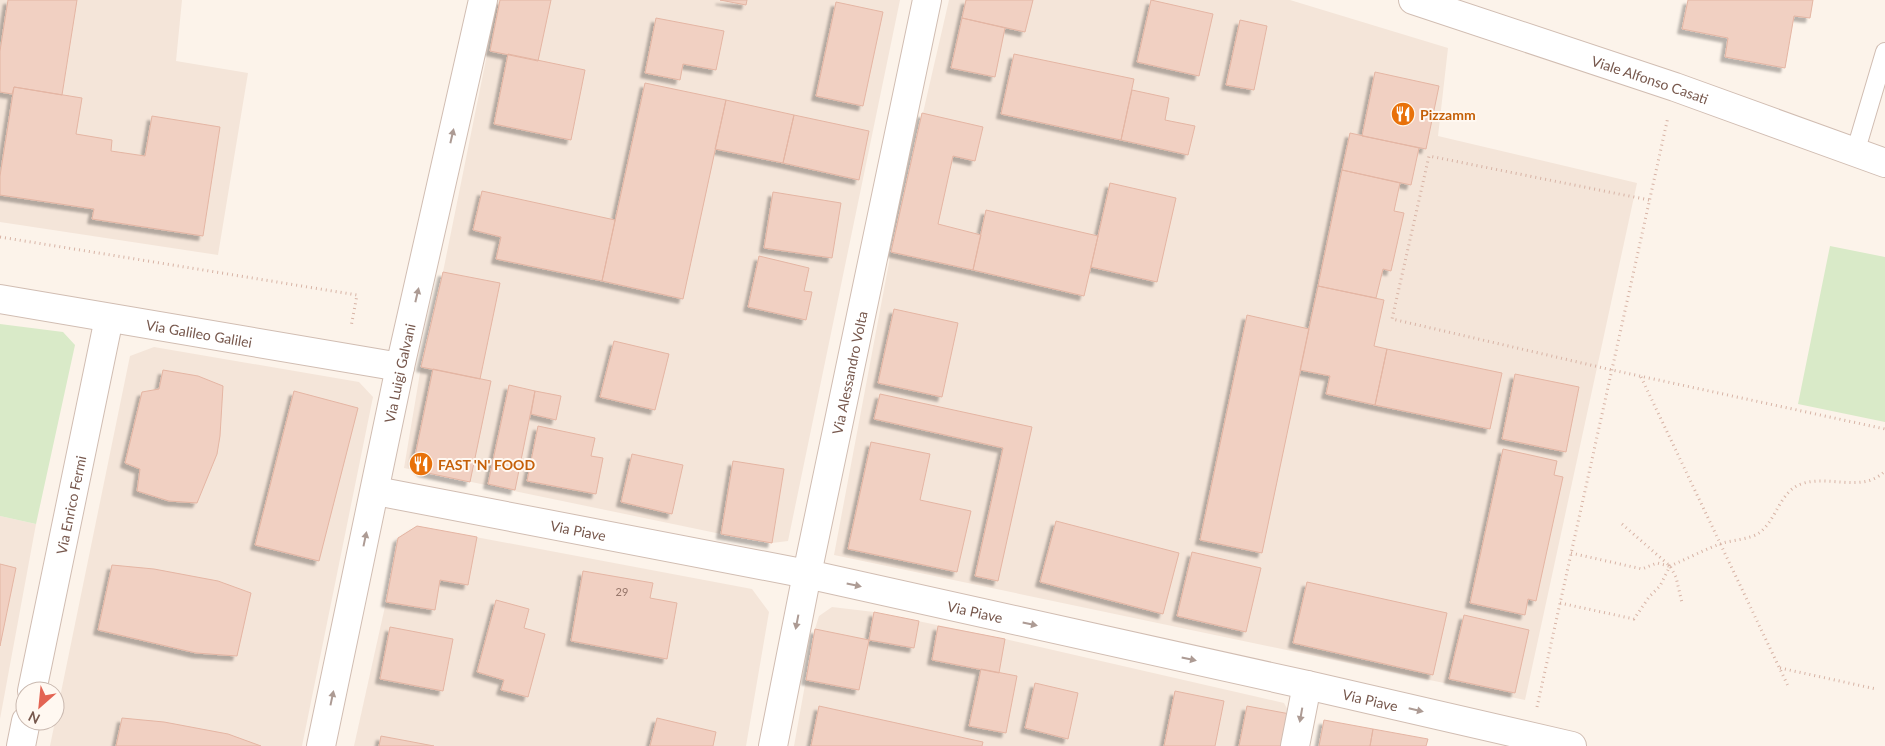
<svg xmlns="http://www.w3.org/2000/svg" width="1885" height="746" font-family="Lato,sans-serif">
<defs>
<filter id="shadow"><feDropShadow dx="-4.5" dy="4.5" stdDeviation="1" flood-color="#0004"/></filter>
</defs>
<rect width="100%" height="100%" fill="#fcf3ea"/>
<path fill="#f4e5d9" d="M0 0H182L176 61 248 73 218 255 0 222Z
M498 0H900L788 541 772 543 721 534 404 468 421 367 443 272Z
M949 0H1290L1448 48 1438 136 1637 183 1525 700 834 555 891 252Z
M154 347 359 382 373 397 302 746H50L130 356Z
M0 516 36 524 0 719Z
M417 526 752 589 769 612 746 746H354L386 602 398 538Z
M832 607 874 612 1005 639 1284 703 1290 714 1284 746H794L815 629 819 616Z"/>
<path fill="#d9eac8" d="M1830 246 1885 257V422L1798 404Z
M0 324 63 332 75 345 36 524 0 516Z"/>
<path fill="#f1d0c2" stroke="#e4b5a3" filter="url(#shadow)" d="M8 0H77L62 95 14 87 12 94 0 92V51Z
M500 0H551L538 61 490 51Z
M720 0H747L746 5Z
M966 0H1033L1025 32 962 18Z
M1151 0 1213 14 1199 76 1137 62Z
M1688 0H1813L1810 18 1794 16 1785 68 1725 57 1728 38 1682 29Z
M836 2 883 12 863 106 816 96Z
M656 18 724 31 716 70 683 64 680 80 645 73Z
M962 18 1005 28 995 77 951 68Z
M1240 20 1267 26 1254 90 1226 85Z
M508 54 585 70 571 140 494 124Z
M1014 54 1134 79 1121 140 1001 114Z
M1375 72 1439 86 1426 149 1362 136Z
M645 83 726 100 683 299 602 281Z
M14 87 82 98 76 134 112 140 111 151 145 156 152 116 220 127 203 236 92 219 94 209 0 195V176Z
M1132 90 1169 98 1165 120 1195 126 1188 155 1121 140Z
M726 100 794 115 783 163 715 149Z
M922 113 983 127 975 161 953 156 938 224 981 235 973 270 891 252Z
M794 115 869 131 859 180 783 163Z
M1350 133 1419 148 1411 185 1342 170Z
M1342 170 1400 183 1394 211 1404 213 1391 271 1383 269 1376 298 1318 286Z
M1110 183 1176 198 1157 282 1091 267Z
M482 191 615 220 602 281 496 259 501 237 473 230Z
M773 192 841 203 832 258 764 248Z
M986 210 1098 236 1084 296 973 270Z
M759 256 809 268 804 291 812 292 806 320 748 307Z
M443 272 500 283 480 379 421 367Z
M1318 286 1384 300 1374 346 1387 349 1375 405 1326 394 1330 376 1300 370Z
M894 309 958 323 942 397 878 383Z
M1247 315 1309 329 1262 553 1200 540Z
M614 341 669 354 655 410 600 397Z
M1387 349 1502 373 1490 429 1375 405Z
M433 369 491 381 470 482 423 472 414 461Z
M163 370 198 376 223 386 220 436 217 454 197 503 169 501 137 491 140 469 125 463 142 392 159 389Z
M1515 374 1579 387 1566 452 1502 439Z
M509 385 535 391 515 490 488 484Z
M294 391 358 408 319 561 255 545Z
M535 391 561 396 556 420 531 414Z
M880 394 1032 427 998 581 975 576 1003 448 874 419Z
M538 426 595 438 591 456 603 458 596 494 527 481Z
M871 442 930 454 920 500 971 511 957 572 848 549Z
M1503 449 1557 461 1554 475 1563 477 1536 601 1528 599 1525 615 1470 603Z
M632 454 683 465 672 514 621 502Z
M733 461 784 469 772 543 721 534Z
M1056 521 1179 553 1163 614 1040 582Z
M417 526 477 537 468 585 440 580 435 610 386 602 398 538Z
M1192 552 1261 568 1246 632 1177 616Z
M0 564 16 568 0 646Z
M112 565 154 569 218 581 251 593 237 656 196 653 98 630Z
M583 571 653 583 650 598 677 603 667 659 571 641Z
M1307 582 1447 613 1433 675 1293 643Z
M496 600 529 609 524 628 545 634 528 697 501 690 504 680 477 672Z
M874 612 919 621 914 648 869 640Z
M1464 615 1529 630 1515 693 1449 679Z
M938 626 1005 639 999 673 932 660Z
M390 627 453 639 443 691 380 679Z
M815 629 869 640 859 690 806 680Z
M981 669 1017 676 1006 733 969 726Z
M1035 683 1078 693 1068 739 1025 728Z
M1175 691 1224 701 1215 746H1164Z
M819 706 983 742 982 746H811Z
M1247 706 1290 714 1284 746H1239Z
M122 718 164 722 228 734 261 746H116Z
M657 718 716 732 713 746H650Z
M1324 720 1373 729 1370 746H1319Z
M1373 729 1428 739 1426 746H1370Z
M381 736 434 746H379Z"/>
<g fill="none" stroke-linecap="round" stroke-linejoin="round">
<g stroke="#d1bdb2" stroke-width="20">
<path id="service" d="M1855 153 1885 52"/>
</g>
<g stroke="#d1bdb2" stroke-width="30">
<g id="minor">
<path id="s1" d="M1413 0 1675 87 1885 163"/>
<path id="s2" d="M0 299 400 367"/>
<path id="s3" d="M376 491 807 574 1307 685 1572 746"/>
<path id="s4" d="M32 691 109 318"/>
<path d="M21 746 26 721"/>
<path id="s5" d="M321 746 400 367 483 0"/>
<path id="s6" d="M773 746 807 574 927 0"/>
<path d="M1295 746 1307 685"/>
</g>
</g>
<path stroke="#d7b3a5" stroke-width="3" stroke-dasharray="1 4" stroke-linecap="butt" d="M1649 200 1429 156 1392 319 1612 370 1885 429
M0 237 357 295 351 327
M1641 377 1788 686
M1622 524 1670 566 1676 577 1682 603
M1571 553 1642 569 1657 563 1669 566
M1560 603 1634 619 1649 597 1660 586 1670 566C1687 559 1705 549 1723 543 1734 540 1750 539 1759 533 1777 520 1779 492 1801 484 1829 474 1862 494 1885 471
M1780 668 1876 689
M1537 707 1668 117"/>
<use href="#service" stroke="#fff" stroke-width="18"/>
<use href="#minor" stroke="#fff" stroke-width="28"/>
</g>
<defs><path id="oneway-solid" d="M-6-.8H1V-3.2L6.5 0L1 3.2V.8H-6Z" transform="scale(1.25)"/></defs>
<g fill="#ad9b94">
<use href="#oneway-solid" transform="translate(452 136) rotate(-77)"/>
<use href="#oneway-solid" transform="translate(417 295) rotate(-77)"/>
<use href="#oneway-solid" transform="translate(365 539) rotate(-78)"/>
<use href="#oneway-solid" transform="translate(854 585) rotate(12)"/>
<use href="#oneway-solid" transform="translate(797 622) rotate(101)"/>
<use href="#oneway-solid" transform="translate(1030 624) rotate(12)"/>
<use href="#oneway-solid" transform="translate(1189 659) rotate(12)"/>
<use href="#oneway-solid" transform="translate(332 698) rotate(-78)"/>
<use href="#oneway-solid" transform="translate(1416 710) rotate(13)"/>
<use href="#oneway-solid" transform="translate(1301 715) rotate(100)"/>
</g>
<defs>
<g id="restaurant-disc" transform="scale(1.25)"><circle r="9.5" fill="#e8710a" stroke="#fff8f1"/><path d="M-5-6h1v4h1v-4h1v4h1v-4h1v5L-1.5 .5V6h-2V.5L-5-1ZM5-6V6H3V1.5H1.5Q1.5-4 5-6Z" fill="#fff"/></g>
</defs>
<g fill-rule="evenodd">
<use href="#restaurant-disc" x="1403" y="114"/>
<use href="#restaurant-disc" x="421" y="464"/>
</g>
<g text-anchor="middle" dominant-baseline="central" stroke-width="4" stroke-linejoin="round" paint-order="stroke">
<g font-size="11" fill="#96766a">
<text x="622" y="591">29</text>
</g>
<g font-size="14" fill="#77584d" stroke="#fff8f1">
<text stroke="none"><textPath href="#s1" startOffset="250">Viale Alfonso Casati</textPath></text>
<text stroke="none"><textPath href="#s2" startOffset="202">Via Galileo Galilei</textPath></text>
<text stroke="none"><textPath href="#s5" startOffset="381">Via Luigi Galvani</textPath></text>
<text stroke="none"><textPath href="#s6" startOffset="381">Via Alessandro Volta</textPath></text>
<text stroke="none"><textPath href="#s4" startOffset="190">Via Enrico Fermi</textPath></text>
<text stroke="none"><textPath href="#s3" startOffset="206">Via Piave</textPath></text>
<text stroke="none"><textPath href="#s3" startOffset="611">Via Piave</textPath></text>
<text stroke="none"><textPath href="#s3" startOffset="1016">Via Piave</textPath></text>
</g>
<g font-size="14" font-weight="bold" fill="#c56008" stroke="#fff8f1" text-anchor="start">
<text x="1420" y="114">Pizzamm</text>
<text x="438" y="464">FAST 'N' FOOD</text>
</g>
</g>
<g transform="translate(40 706) rotate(207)"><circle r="24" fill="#fff8f1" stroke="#c9b8af"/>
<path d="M0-4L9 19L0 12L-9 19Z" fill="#e36453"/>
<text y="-8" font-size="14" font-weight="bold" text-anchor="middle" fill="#77584d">N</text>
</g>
</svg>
